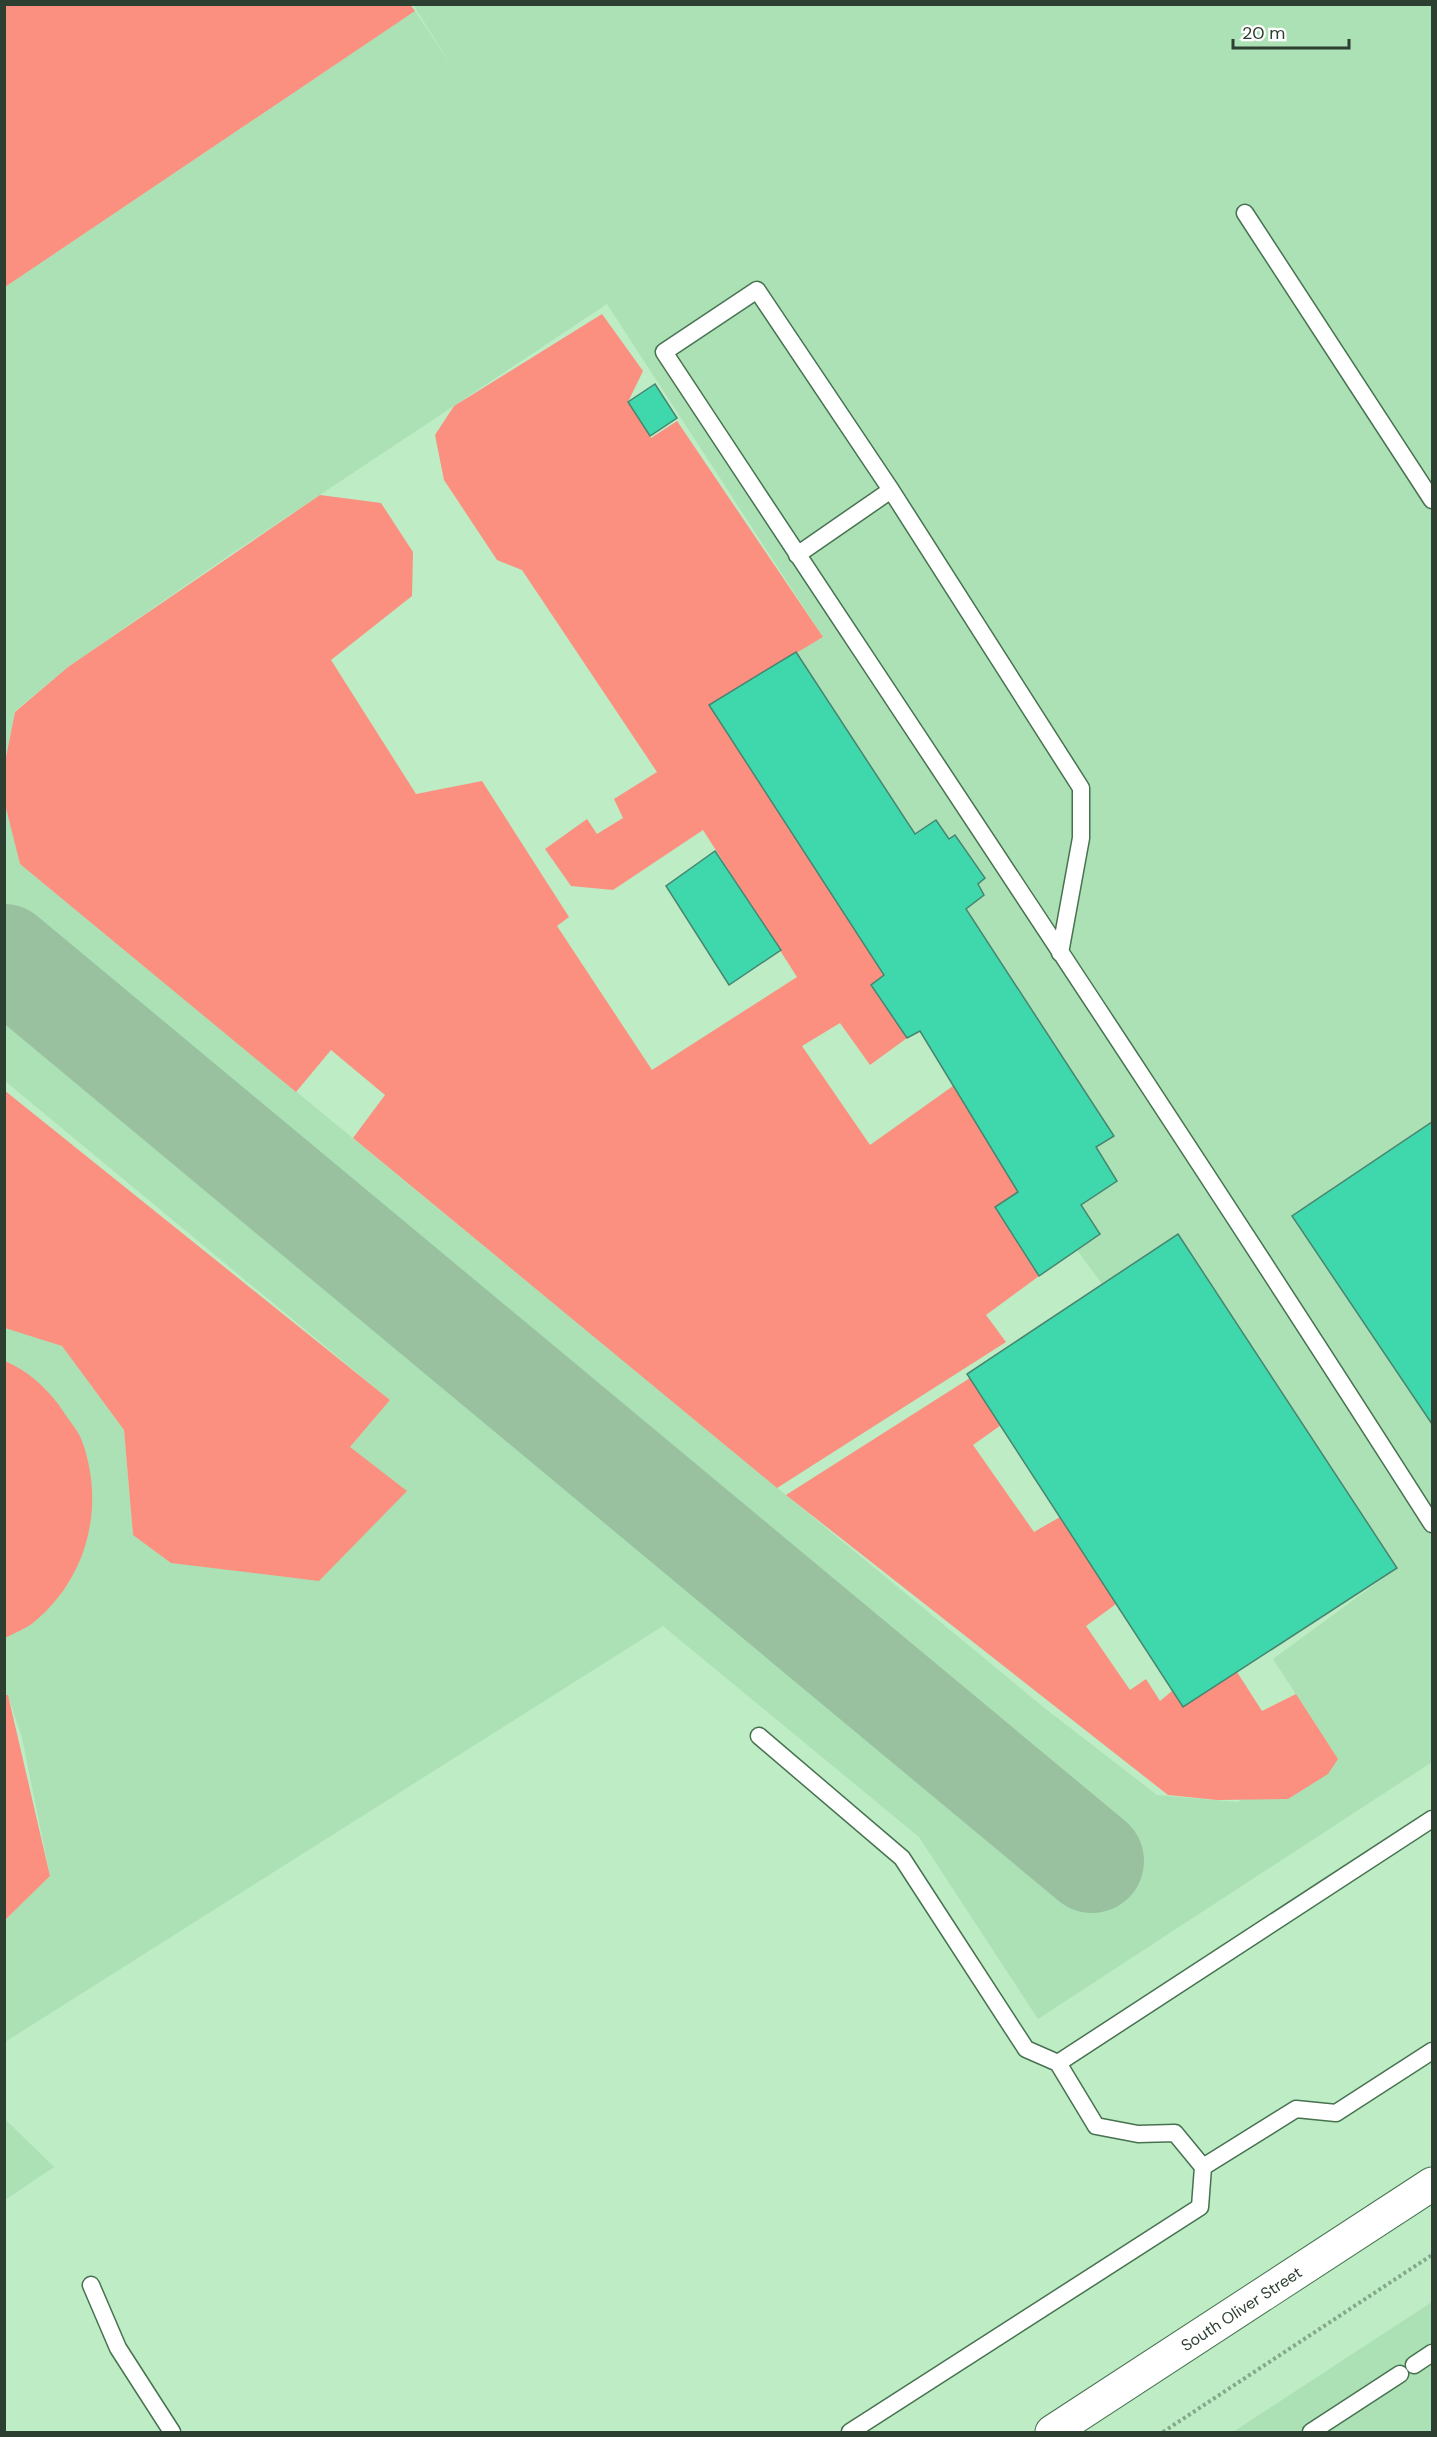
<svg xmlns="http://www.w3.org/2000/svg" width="1437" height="2437" font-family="'DM Sans',sans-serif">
<rect width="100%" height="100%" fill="#bdecc5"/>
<path fill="#ace1b5" d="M413 5H1432V1762L1038 2019 919 1837 663 1626 5 2042V1920L50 1876 22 1738 8 1696 5 1695V1320L62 1346 124 1430 133 1535 350 1447 390 1400 5 1081V800L20 864 1047 1710 1157 1795 1237 1802 1338 1759 1273 1659 1397 1568 1178 1234 1102 1284 1077 1250 1100 1234 1081 1205 1117 1181 1096 1147 1114 1136 796 652 823 637 607 304 231 554 68 667 15 711 5 762V287L415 11 454 69Z
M5 2119 54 2167 5 2200H4Z
M1432 2302V2432H1233Z"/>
<path fill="#fb9080" d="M5 4H410L415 11 5 287Z
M602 314 643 371 628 402 651 438 677 421 823 637 709 705 884 975 871 986 907 1038 870 1065 840 1023 802 1046 870 1145 953 1086 1018 1192 995 1208 1039 1276 986 1315 1006 1342 777 1488 353 1138 385 1095 331 1050 296 1092 20 864 4 800 5 762 15 712 68 667 320 495 381 503 413 552 412 596 331 660 416 794 482 781 569 917 557 926 652 1070 797 977 703 830 613 890 571 886 545 849 587 819 597 834 623 818 614 799 657 772 522 570 497 560 444 480 435 435 454 406Z
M4 1090 390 1400 350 1447 407 1491 319 1581 171 1563 133 1535 124 1430 62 1346 5 1328Z
M4 1361C29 1370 52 1393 65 1414 71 1423 79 1432 82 1441 106 1507 87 1579 33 1623 25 1629 14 1633 5 1638Z
M970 1378 1001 1425 973 1445 1034 1532 1060 1517 1116 1604 1086 1626 1130 1690 1146 1679 1160 1701 1172 1691 1183 1707 1237 1672 1262 1711 1296 1694 1338 1759 1328 1774 1288 1799 1217 1800 1168 1795 786 1495Z
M5 1695H8L50 1876 5 1920Z"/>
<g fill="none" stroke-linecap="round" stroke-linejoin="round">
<path stroke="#99c1a0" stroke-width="104" d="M4 956 1092 1861"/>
</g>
<path fill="#3fd7ac" stroke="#488570" stroke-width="1.5" d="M655 384 677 418 650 436 628 402Z
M796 652 915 834 936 820 949 839 955 835 985 878 978 884 984 895 966 909 1114 1136 1096 1147 1117 1181 1081 1205 1100 1234 1039 1276 995 1207 1018 1192 920 1031 907 1038 871 985 884 975 709 705Z
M715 851 781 950 729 985 666 886Z
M1432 1122V1424L1292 1216Z
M1178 1234 1397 1568 1183 1707 967 1374Z"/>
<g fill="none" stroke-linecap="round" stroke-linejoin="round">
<g stroke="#477250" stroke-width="19">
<path id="service" d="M1245 213 1432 500
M797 555 891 490
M1060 953 1081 838V788L891 490 757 290 664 352C921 742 1181 1130 1432 1524
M759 1736 902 1858 1026 2049 1058 2063 1096 2126 1138 2134 1175 2133 1203 2167 1200 2207 850 2432
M1058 2063 1432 1819
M1203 2167 1296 2109 1336 2113 1432 2051
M91 2285 118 2348 172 2432
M1414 2365 1432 2353
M1311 2432 1400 2374"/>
</g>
<g stroke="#477250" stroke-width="35">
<g id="secondary">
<path id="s1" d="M1052 2432 1432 2184"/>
</g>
</g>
<path stroke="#85a88b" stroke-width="4" stroke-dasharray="3 3" stroke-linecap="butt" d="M1163 2432 1432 2255"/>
<use href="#service" stroke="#fff" stroke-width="16"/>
<use href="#secondary" stroke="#fff" stroke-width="33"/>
</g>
<g text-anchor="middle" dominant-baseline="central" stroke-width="5" stroke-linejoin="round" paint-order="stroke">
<g font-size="16" fill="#2d3f30" stroke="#fff">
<text stroke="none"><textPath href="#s1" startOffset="226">South Oliver Street</textPath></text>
</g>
</g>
<rect width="1437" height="2437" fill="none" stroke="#2d3f30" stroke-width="12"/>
<path d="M1233 39v9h116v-9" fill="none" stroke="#2d3f30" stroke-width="3"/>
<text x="1242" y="39" font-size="18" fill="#2d3f30" stroke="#ffffff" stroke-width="4.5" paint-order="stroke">20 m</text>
</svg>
